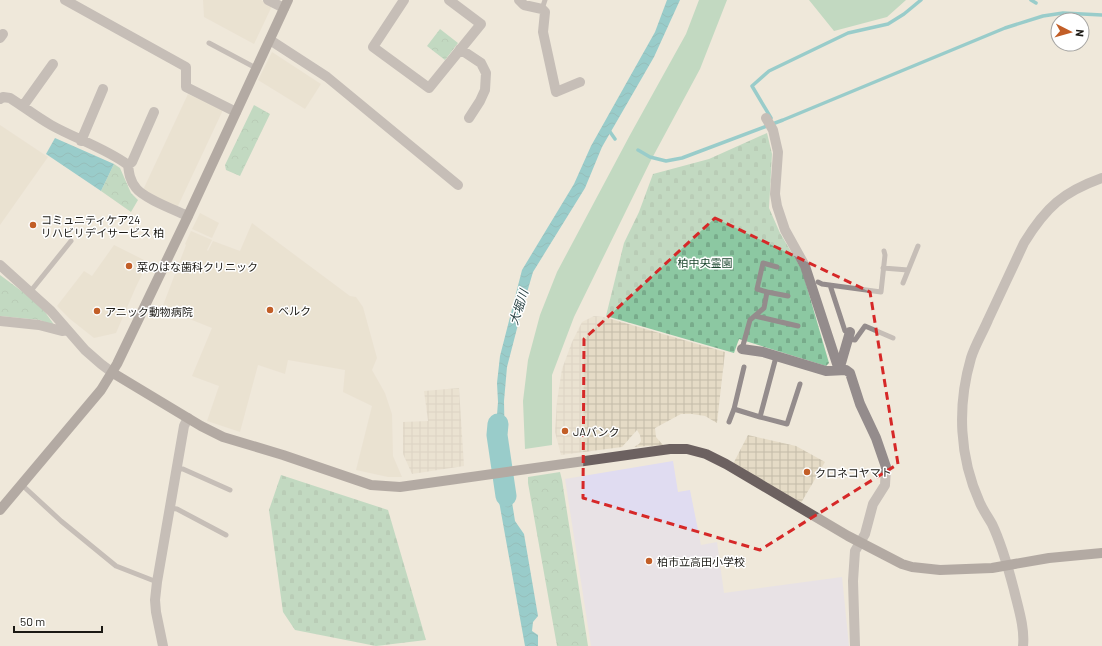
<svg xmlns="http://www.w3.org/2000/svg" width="1102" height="646" font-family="Barlow,'Noto Sans JP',sans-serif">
<defs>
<pattern id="industrial-grid" width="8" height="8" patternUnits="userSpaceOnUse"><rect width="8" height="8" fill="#e5dbc6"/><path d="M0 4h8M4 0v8" fill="none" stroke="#c4bba9"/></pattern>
<pattern id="forest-crowns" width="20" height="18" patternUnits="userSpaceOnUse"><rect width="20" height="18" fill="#8cc8a2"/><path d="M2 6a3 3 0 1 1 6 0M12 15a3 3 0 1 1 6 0" fill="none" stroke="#78ab8b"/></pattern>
<pattern id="cemetery-stones" width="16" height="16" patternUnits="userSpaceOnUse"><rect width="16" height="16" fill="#8cc8a2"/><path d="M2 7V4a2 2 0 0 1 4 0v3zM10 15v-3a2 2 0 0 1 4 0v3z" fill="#78ab8b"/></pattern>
<pattern id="water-waves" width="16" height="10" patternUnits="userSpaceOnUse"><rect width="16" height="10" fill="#32acb6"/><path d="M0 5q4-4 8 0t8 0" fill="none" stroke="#2a8b93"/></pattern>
</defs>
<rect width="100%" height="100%" fill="#efe8da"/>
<path fill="#e5dbc6" d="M203 0H261L272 6 254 44 204 17Z
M272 52 321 84 305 109 258 80Z
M188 94 223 110 177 208 143 190Z
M0 125 48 157 0 225Z
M200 213 219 223 212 238 192 229Z
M252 223 350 296 356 297 363 307 377 358 372 370 385 393 392 414 393 456 402 477H388L356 470 372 406 343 392 345 370 288 360 285 374 258 365 240 432 207 421 219 386 192 376 212 328 162 308 186 245 185 244 191 231 212 240 207 250 208 251 213 241 240 251Z
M114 245 148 262 135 289 116 333 94 338 70 319 57 306 84 271 92 276Z"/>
<path fill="url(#industrial-grid)" d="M594 316 604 317 725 352 717 423 705 416 692 414H681L655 428 656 437 663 445 634 447 639 444 641 441 640 435 637 430 622 447 561 455 555 432 557 401 562 369 572 342 582 322Z
M459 388 464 466 412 474 403 454V422L428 421 424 391Z
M748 435 796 446 825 462 801 503 733 464Z"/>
<path fill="#e0dcf1" d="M673 461 678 492 690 490 701 545 717 542 724 593 842 577 849 646H591L565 479Z"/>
<path fill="#8cc8a2" d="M699 0H727L700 69 650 162 574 317 552 375V445L525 449 523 401 528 360 540 315 557 272 630 135 686 34Z
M809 0H906L887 17 834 31Z"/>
<path fill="url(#forest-crowns)" d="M440 29 458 43 445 60 427 46Z
M254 105 270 114 240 176 226 170 225 165Z
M114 164 120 168 131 193 138 200 131 212 101 191Z
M0 275 31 298 45 312 55 326 40 320 0 316Z
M560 472 562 480 588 646H557L528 483V477Z"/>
<path fill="url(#cemetery-stones)" d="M767 133 772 154 769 208 780 233 802 270 829 363 826 366 739 339 734 353 606 316 624 243 639 212 653 174 709 159Z
M281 475 388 510 426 640 376 646 295 630 283 612 269 510Z"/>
<path fill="url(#water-waves)" d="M667 0H680L654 57 602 147 585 188 533 272 521 313 507 367 504 401 505 452 494 453 498 402 497 383 500 356 522 270 574 184 591 146 655 32Z
M55 138 114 164 101 191 46 154Z
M508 477 515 521 524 534 538 616 533 622 532 631 538 635V646H525L495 479Z"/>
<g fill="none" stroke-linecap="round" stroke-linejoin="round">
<path stroke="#32acb6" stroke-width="3.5" d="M1031 0 1036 3
M771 118 752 86 769 71 848 33 888 24 904 14 921 0
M608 129 615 139
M638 150 650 157 666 161 682 158 783 120 1005 28 1043 16 1063 13 1102 15"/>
<path stroke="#32acb6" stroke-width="21" d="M498 424 497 435 506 496"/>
<path stroke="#948c8c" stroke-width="5" d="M542 9 545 0
M209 43 256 68
M883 268 908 270
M818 282 822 284 881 292 885 255 884 251
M903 283 918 246
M830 285 845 331 850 332
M30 292 71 241
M767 292 788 296
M755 316 798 326
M848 339 855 340 865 326 893 338
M742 349 750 320 764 308 767 292 757 289 763 263 777 267
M776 357 760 417 787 424 800 384
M734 409 760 417
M729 422 734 409 744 367
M177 469H183L230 490
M22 485 61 521 116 566 157 582
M170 508 177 509 226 535"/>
<path stroke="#948c8c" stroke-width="10" d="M65 0 186 67V87L236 112
M268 0 284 8
M404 0 373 47 429 88 481 24 449 0
M519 0 524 5 542 9 545 12 543 32 556 92 580 82
M0 38 3 34
M270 40 327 77 458 185
M460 49 481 63 486 73 485 90 480 101 469 118
M0 99 3 97 10 98C24 107 37 117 51 125 76 139 105 148 128 165 129 173 130 181 136 188 143 198 175 210 188 216
M23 106 53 64
M766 118 773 130 778 152 775 194 777 206 785 230 805 266 839 370
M81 141 103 89
M128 165 132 162 154 112
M0 265 51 311 85 350 101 364 113 373
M0 321 39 325 62 331 67 330
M742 349 763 352 826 371 846 370 850 373 860 404 876 438 886 467 885 485 873 504 865 534 855 551 853 581 855 646
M839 370 850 332
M163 646 156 612 155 600 157 582 184 426 188 418
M1023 646C1025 628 1018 607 1014 590 1008 567 1002 545 992 524 988 517 983 510 980 503 959 457 957 406 971 358 975 345 983 332 988 320 1000 294 1012 269 1024 243 1046 207 1063 192 1102 178"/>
<path stroke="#6c6160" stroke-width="10" d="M113 373 201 426 223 437 283 455 371 485 400 487 670 449H687L706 454 726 464 848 536 902 564 912 567 940 570 992 568 1049 558 1102 553
M0 510 101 390 117 364 188 216 288 0"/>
</g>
<path d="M0 0H1102V646H0ZM715 218 870 292 898 464 760 550 583 498 584 339Z" fill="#efe8da" fill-opacity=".55" fill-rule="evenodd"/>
<path fill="none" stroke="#d62828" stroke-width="3" stroke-dasharray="8 5" stroke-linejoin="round" d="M715 218 870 292 898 464 760 550 583 498 584 339Z"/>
<g fill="#c25e27" stroke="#fff" stroke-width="1.5">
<circle cx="33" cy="225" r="4"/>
<circle cx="129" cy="266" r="4"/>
<circle cx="270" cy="310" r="4"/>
<circle cx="97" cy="311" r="4"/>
<circle cx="565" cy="431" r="4"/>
<circle cx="807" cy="472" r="4"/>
<circle cx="649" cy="561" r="4"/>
</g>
<g text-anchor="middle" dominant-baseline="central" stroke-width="3" stroke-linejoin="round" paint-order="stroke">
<g font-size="11" fill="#1b1914" stroke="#fff" text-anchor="start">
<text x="41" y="219">コミュニティケア24<tspan x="41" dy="13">リハビリデイサービス 柏</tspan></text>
<text x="137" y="266">菜のはな歯科クリニック</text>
<text x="278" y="310">ベルク</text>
<text x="105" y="311">アニック動物病院</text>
<text x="573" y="431">JAバンク</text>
<text x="815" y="472">クロネコヤマト</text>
<text x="657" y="561">柏市立高田小学校</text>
</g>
<g font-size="11" fill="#1a452d" stroke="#fff">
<text x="705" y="262">柏中央霊園</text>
</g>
<g font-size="12" font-style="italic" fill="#243e40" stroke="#fff">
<text transform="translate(518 307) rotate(-72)">大堀川</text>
</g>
</g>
<g transform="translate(1070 32) rotate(96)"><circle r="19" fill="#ffffff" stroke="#a4a3a1"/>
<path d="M0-3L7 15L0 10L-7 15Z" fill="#c25e27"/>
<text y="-6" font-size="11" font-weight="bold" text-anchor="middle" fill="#1b1914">N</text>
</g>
<path d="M14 626v6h88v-6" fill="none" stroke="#1b1914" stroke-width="2"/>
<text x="20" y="626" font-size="12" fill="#1b1914" stroke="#ffffff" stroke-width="3" paint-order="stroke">50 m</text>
</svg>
